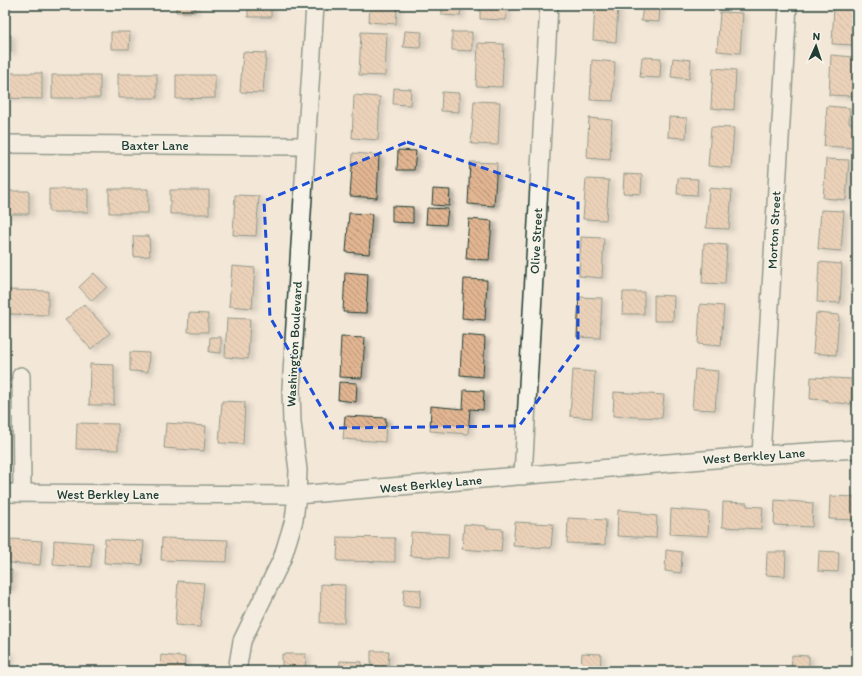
<svg xmlns="http://www.w3.org/2000/svg" width="862" height="676" font-family="Itim,sans-serif">
<defs>
<pattern id="building-back-hatch" width="6" height="6" patternUnits="userSpaceOnUse"><rect width="6" height="6" fill="#e1b591"/><path d="M-1 5l2 2M0 0l6 6M5-1l2 2" fill="none" stroke="#b69477"/></pattern>
<filter id="shadow"><feDropShadow dx="4.5" dy="2.5" stdDeviation="2" flood-color="#0004"/></filter>
</defs>
<rect width="100%" height="100%" fill="#f3e7d7"/>
<filter id="ink" filterUnits="userSpaceOnUse"><feTurbulence type="fractalNoise" baseFrequency=".025" numOctaves="2"/><feDisplacementMap in="SourceGraphic" scale="8" xChannelSelector="R" yChannelSelector="G"/><feConvolveMatrix kernelMatrix="1 2 1 2 8 2 1 2 1" color-interpolation-filters="sRGB"/></filter>
<g filter="url(#ink)">
<path fill="url(#building-back-hatch)" stroke="#1f3d34" filter="url(#shadow)" d="M176 5H195V12H176Z
M248 5H271V17H248Z
M370 5 397 6 396 24 369 22Z
M442 5H461L460 16 442 15Z
M480 5H507L506 20 480 19Z
M595 5H618L616 42 593 40Z
M643 5H660L659 22 641 21Z
M834 5H857L855 45 832 44Z
M720 12 743 13 740 53 717 51Z
M405 31 422 32 420 48 403 47Z
M111 32H130L129 49H111Z
M361 32 387 33 385 76 359 75Z
M452 32H472V51L452 50Z
M5 35H11V52H5Z
M478 43 504 44 502 87 476 86Z
M243 52 266 53 263 93 240 92Z
M831 55 854 57 852 96 829 95Z
M642 57 661 58 660 78 640 77Z
M673 58 691 60 689 79 671 77Z
M592 60 615 62 613 101 590 100Z
M713 68 736 70 734 110 711 108Z
M5 73H42V99L5 98Z
M118 74H157V98H118Z
M52 75H100V98H52Z
M176 75H215V98L176 99Z
M394 88 411 89 410 105 393 104Z
M442 92 459 93V112L441 111Z
M354 95 380 97 378 140 352 138Z
M474 101 500 102 498 145 471 144Z
M827 106 850 108 849 123 857 124V148L824 146Z
M669 117 687 118 686 138 668 137Z
M589 118 612 120 610 160 587 158Z
M711 127 734 128 731 168 708 166Z
M398 150 416 151 414 170H397Z
M353 153 379 155 377 198 350 196Z
M826 159 849 160 846 200 823 198Z
M470 162 497 163 494 206 468 204Z
M624 174 642 175 641 194 623 193Z
M678 178 698 179 697 195 677 194Z
M586 179 609 180 606 220 583 219Z
M709 188 732 190 729 229 706 228Z
M49 189H88V212H49Z
M109 189H148V213H109Z
M433 189 450 190 449 206 432 205Z
M170 190H209V214H170Z
M5 191H29V214H5Z
M235 195 259 196 256 236 233 235Z
M392 206 413 207V223L392 222Z
M427 208 448 209 446 225 426 224Z
M821 210 844 211 841 251 818 249Z
M349 213 372 214 369 254 346 252Z
M469 219 492 221 489 260 466 259Z
M133 236H149L150 256 134 257Z
M581 237 604 238 602 278 579 276Z
M704 243 727 245 725 284 702 283Z
M819 262 842 264 840 303 817 302Z
M232 266 255 268 252 308 229 306Z
M345 272 368 274 366 313 343 312Z
M94 273 107 287 92 301 79 287Z
M464 279 487 280 485 320 462 318Z
M7 290 48 291V315L7 314Z
M623 292H644V314H622Z
M654 295 674 296 673 321H654Z
M579 297 602 298 600 338 577 337Z
M84 304 110 333 91 349 65 320Z
M700 304 724 306 721 346 698 344Z
M189 313 208 314V332H188Z
M816 313 839 315 836 355 813 353Z
M227 318 250 319 248 359 225 357Z
M462 335 485 337 483 377 460 375Z
M210 337H221V353L209 352Z
M341 337 365 338 362 378 339 377Z
M130 352 149 353 148 372 130 371Z
M90 364 114 365V405H89Z
M695 369 718 371 715 410 692 409Z
M573 370 595 372 592 418 570 416Z
M811 377 852 379 851 404 827 402V400L810 399Z
M339 382 357 383 356 402 338 400Z
M464 390 484 391 483 410 470 409 468 434 430 431 431 406 463 409Z
M614 392 664 395 662 418 613 416Z
M222 401 245 402 243 444 219 443Z
M345 416 386 418 385 442 343 439Z
M77 423 118 424V450L76 449Z
M166 423 206 426 204 451 164 448Z
M830 496 857 497V520L829 519Z
M775 500 813 503 812 527 774 525Z
M723 502 747 503V506L763 507 761 529 722 527Z
M671 509 709 512 708 536 670 534Z
M618 510 642 512V514L657 516 656 538 617 536Z
M568 518 606 520 605 545 567 543Z
M515 522 553 524 551 548 513 546Z
M464 524 486 526V528L503 529 501 552 462 549Z
M411 532 449 534 448 558 410 556Z
M338 537 395 538V562L337 561Z
M162 538 228 540 227 562 161 560Z
M11 539 42 541 40 565 9 563Z
M105 539 144 541 142 565 104 563Z
M54 540 93 543 91 567 53 565Z
M666 550 682 552 681 573 665 571Z
M819 551 839 552 838 572 818 571Z
M767 552H786L785 576 766 575Z
M5 569 12 570 11 590 5 589Z
M178 581 204 583 200 627 175 625Z
M321 584 345 585 344 623H320Z
M404 589 421 590 420 608 403 606Z
M855 608H857V633H855Z
M371 651H389L388 667 371 666Z
M5 652H10L9 664H5Z
M582 653 601 654 600 671 581 670Z
M282 654H306L305 671H282Z
M161 655 185 657 184 671H160Z
M792 655 809 656V671H791Z
M340 661 362 662 361 671H339Z"/>
<g fill="none" stroke-linecap="round" stroke-linejoin="round">
<g stroke="#1f3d34" stroke-width="20">
<path id="minor" d="M5 144 305 146
M21 376 22 493
M761 455 788 5
M523 476 549 5
M5 493 297 495 761 455 857 449
M237 671 242 641 282 559 294 520 297 495 298 470 292 423 291 389 315 5"/>
</g>
<use href="#minor" stroke="#f7f3e8" stroke-width="17"/>
</g>
</g>
<path d="M0 0H862V676H0ZM407 142 578 200V346L519 426 333 428 270 317 264 201Z" fill="#f3e7d7" fill-opacity=".55" fill-rule="evenodd"/>
<path fill="none" stroke="#1d4ed8" stroke-width="3" stroke-dasharray="8 5" stroke-linejoin="round" d="M407 142 578 200V346L519 426 333 428 270 317 264 201Z"/>
<g text-anchor="middle" dominant-baseline="central" stroke-width="3" stroke-linejoin="round" paint-order="stroke">
<g font-size="13" fill="#1f3d34" stroke="#f7f3e8">
<text x="155" y="145">Baxter Lane</text>
<text transform="translate(774 230) rotate(-87)">Morton Street</text>
<text transform="translate(536 241) rotate(-87)">Olive Street</text>
<text transform="translate(294 344) rotate(-87)">Washington Boulevard</text>
<text transform="translate(754 456) rotate(-4)">West Berkley Lane</text>
<text transform="translate(431 484) rotate(-5)">West Berkley Lane</text>
<text x="108" y="494">West Berkley Lane</text>
</g>
</g>
<rect width="862" height="676" fill="none" stroke="#f7f3e8" stroke-width="20"/>
<rect x="10" y="10" width="842" height="656" fill="none" stroke="#1f3d34" stroke-width="1.5" filter="url(#ink)"/>
<g transform="translate(816 46) rotate(3)" stroke="#f7f3e8" stroke-width="3" paint-order="stroke">
<path d="M0-3L7 15L0 10L-7 15Z" fill="#1f3d34"/>
<text y="-6" font-size="11" font-weight="bold" text-anchor="middle" fill="#1f3d34">N</text>
</g>
</svg>
